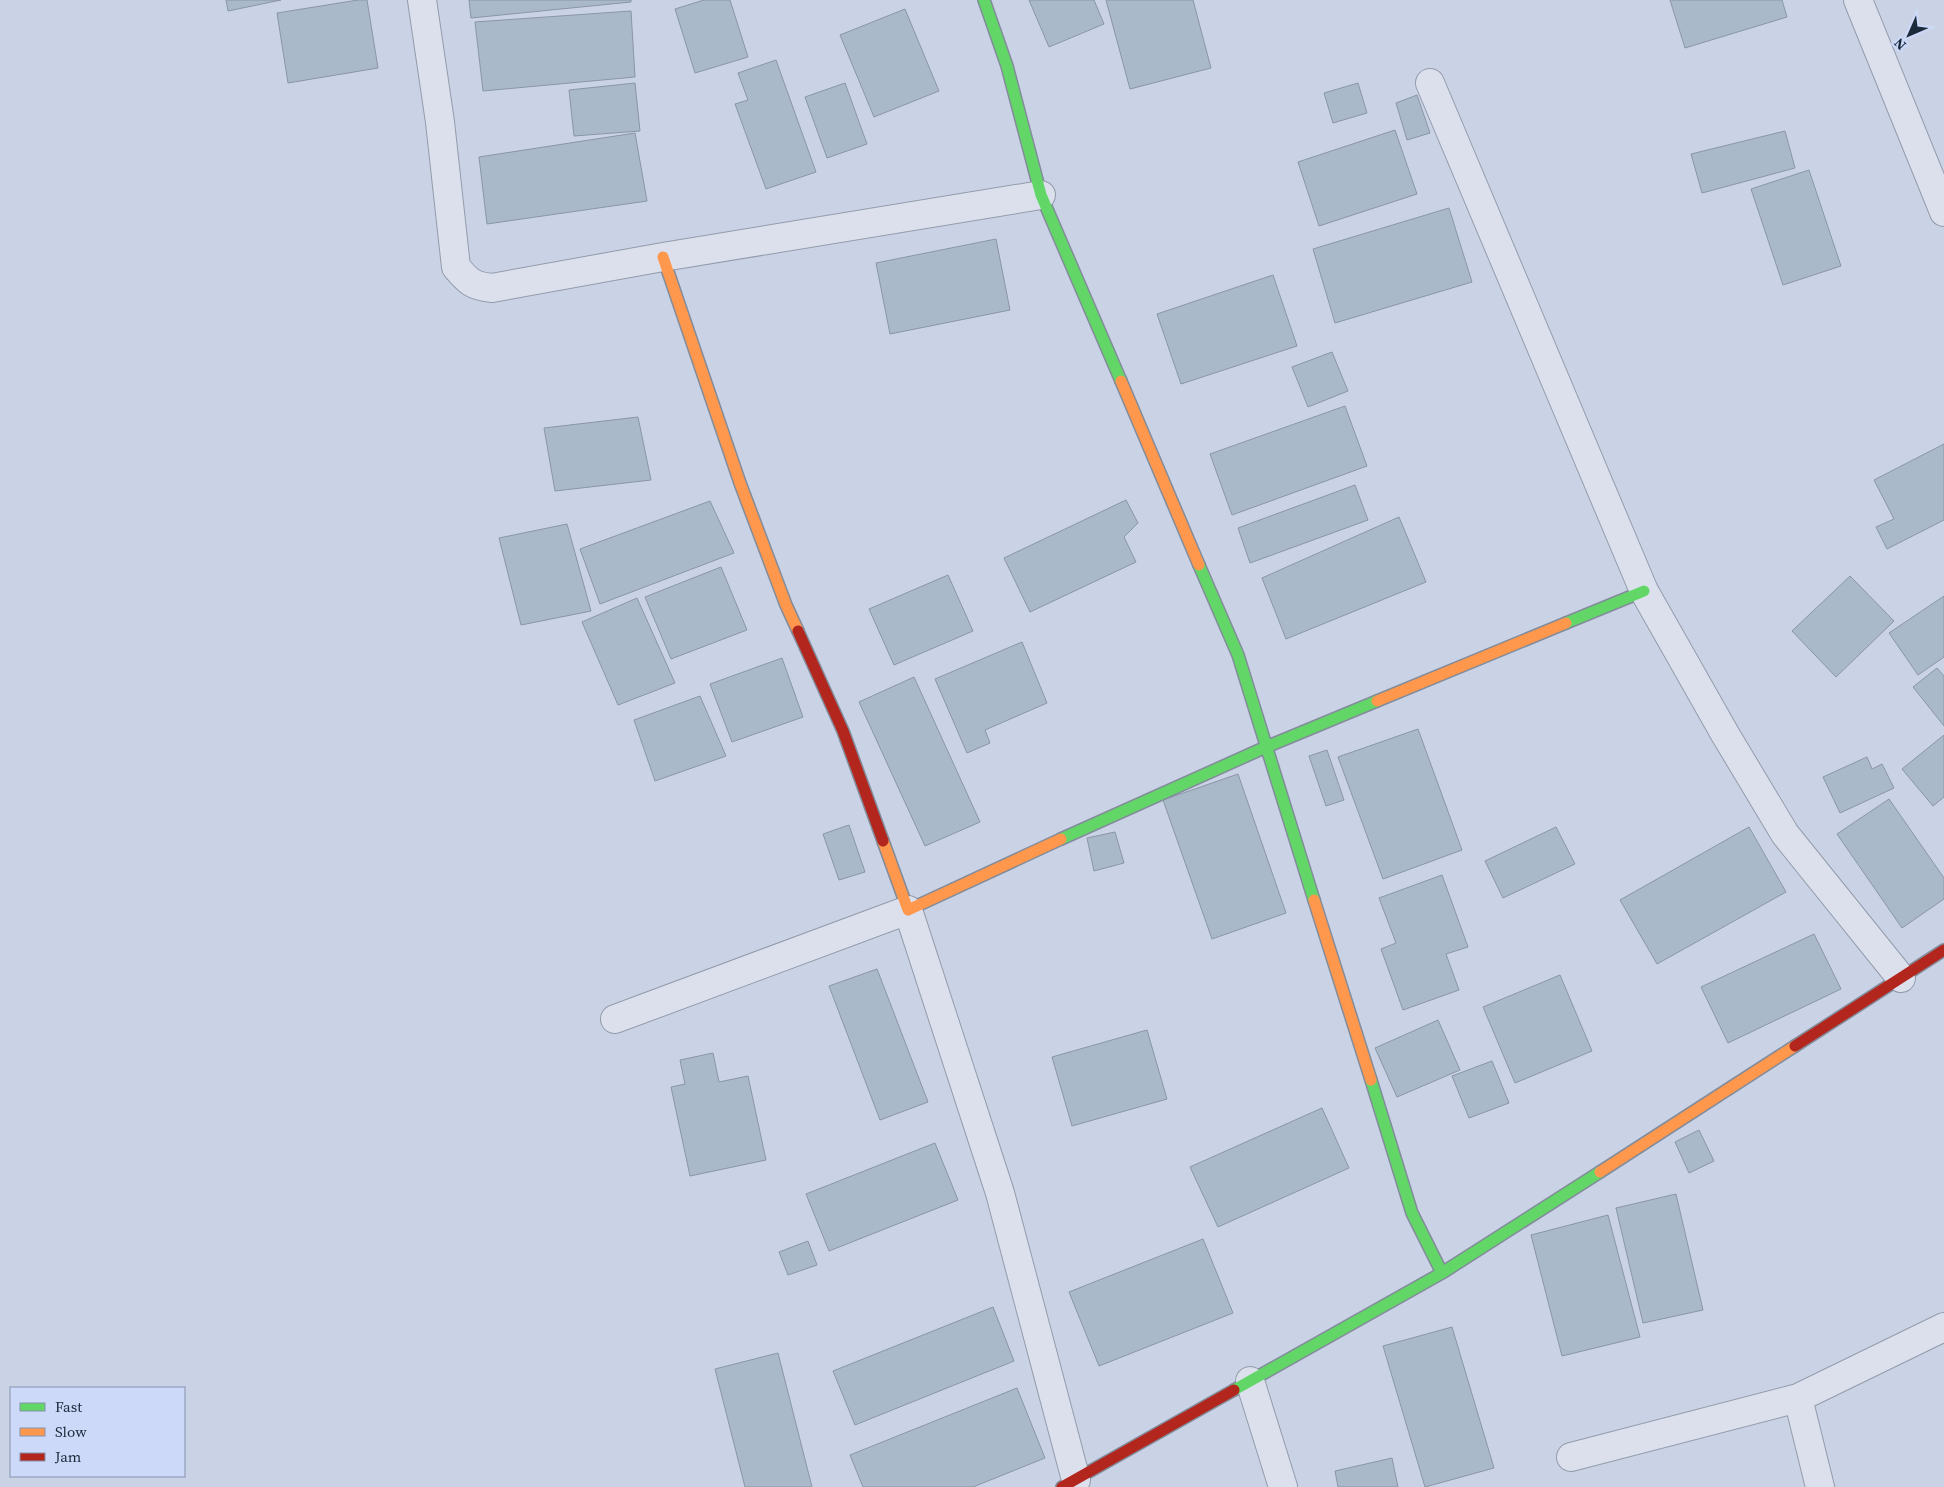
<svg xmlns="http://www.w3.org/2000/svg" width="1944" height="1487" font-family="'Source Serif 4',serif">
<rect width="100%" height="100%" fill="#cad2e6"/>
<path fill="#aab9ca" stroke="#8996a6" d="M226 0H281L228 11Z
M358 0H367L378 68 288 83 277 13Z
M469 0H631V2L471 18Z
M704 0H730L748 57 695 73 675 9Z
M1029 0H1094L1104 24 1049 47Z
M1106 0H1193L1211 68 1130 89Z
M1670 0H1782L1787 17 1685 48Z
M905 9 939 91 874 117 840 35Z
M631 11 635 77 483 91 475 22Z
M776 60 816 172 766 189 735 104 748 100 738 73Z
M635 83 640 131 574 136 569 90Z
M845 83 867 144 827 158 805 97Z
M1358 83 1367 113 1333 123 1324 93Z
M1417 95 1430 133 1407 140 1396 103Z
M1395 130 1417 194 1319 226 1298 162Z
M1785 131 1795 168 1702 193 1691 154Z
M635 133 647 201 487 224 479 157Z
M1809 170 1841 266 1783 285 1751 189Z
M1449 208 1472 282 1335 323 1313 249Z
M996 239 1010 310 890 334 876 263Z
M1273 275 1297 346 1181 384 1157 314Z
M1332 352 1348 391 1308 407 1292 367Z
M1345 406 1367 466 1232 515 1210 454Z
M638 417 651 480 555 491 544 428Z
M1944 444V520L1887 549 1876 527 1894 519 1874 480Z
M1355 485 1368 520 1250 563 1238 528Z
M1126 500 1138 523 1124 537 1136 562 1030 612 1004 558Z
M710 501 734 553 600 604 580 549Z
M1399 517 1426 582 1286 639 1262 578Z
M567 524 591 611 521 625 499 538Z
M721 567 747 630 671 659 645 597Z
M948 575 973 631 894 665 869 609Z
M1850 576 1894 621 1836 677 1792 631Z
M1944 596V657L1918 675 1889 633Z
M637 598 675 683 618 705 582 622Z
M1022 642 1047 703 985 730 990 743 967 753 935 679Z
M782 658 803 717 732 742 710 684Z
M1937 668 1944 676V726L1913 687Z
M914 677 980 822 925 846 859 702Z
M700 696 726 756 655 781 634 720Z
M1418 729 1462 850 1383 879 1338 757Z
M1944 735V797L1933 806 1902 769Z
M1327 750 1344 800 1326 806 1309 756Z
M1867 757 1872 769 1882 764 1894 788 1840 813 1823 777Z
M1238 774 1286 913 1212 939 1163 800Z
M1889 799 1944 878V899L1902 928 1837 834Z
M849 825 865 872 839 880 823 834Z
M1556 827 1575 864 1503 898 1485 861Z
M1749 827 1786 892 1657 964 1620 900Z
M1115 832 1124 863 1094 871 1087 838Z
M1442 875 1468 947 1446 954 1459 990 1403 1010 1381 949 1396 943 1379 898Z
M1814 934 1841 989 1728 1043 1701 987Z
M877 969 928 1102 880 1120 829 986Z
M1560 975 1592 1051 1515 1083 1483 1007Z
M1438 1020 1460 1070 1397 1097 1375 1048Z
M1147 1030 1167 1099 1072 1126 1052 1057Z
M713 1053 719 1082 748 1076 766 1160 690 1176 671 1087 685 1084 680 1060Z
M1492 1061 1509 1103 1469 1118 1452 1076Z
M1322 1108 1349 1168 1218 1227 1190 1167Z
M1699 1130 1714 1161 1689 1173 1675 1142Z
M935 1143 958 1200 829 1251 806 1194Z
M1676 1194 1703 1310 1643 1323 1616 1208Z
M1608 1215 1640 1337 1562 1356 1531 1235Z
M1203 1239 1233 1313 1099 1366 1069 1292Z
M808 1241 817 1265 788 1275 779 1252Z
M993 1307 1014 1361 855 1425 833 1371Z
M1452 1327 1494 1468 1425 1487 1383 1346Z
M778 1353 812 1487H745L715 1369Z
M1017 1388 1045 1458 973 1487H863L850 1455Z
M1392 1458 1398 1487H1338L1335 1471Z"/>
<g fill="none" stroke-linecap="round" stroke-linejoin="round">
<g stroke="#939cab" stroke-width="30">
<path id="street" d="M422 0 440 122 456 267C468 281 472 286 492 288L663 257 1041 195
M1858 0 1944 212
M1430 83 1644 591 1725 734 1785 834 1901 978
M615 1019 908 910 1000 1193 1076 1480
M1250 1381 1283 1487
M1798 1398 1820 1487
M1571 1457 1798 1398 1944 1327"/>
</g>
<g stroke="#838c9a" stroke-width="14">
<path id="fast" d="M984 0 1007 66 1041 195 1121 381
M1199 565 1238 655 1314 900
M1566 623 1644 591
M1061 839 1266 747 1377 701
M1371 1080 1412 1213 1442 1273
M1234 1390 1442 1273 1600 1172"/>
</g>
<g stroke="#838c9a" stroke-width="14">
<path id="slow" d="M663 257 740 483 786 605 798 631
M1121 381 1199 565
M1377 701 1566 623
M883 841 908 910 1061 839
M1314 900 1371 1080
M1600 1172 1795 1046"/>
</g>
<g stroke="#838c9a" stroke-width="14">
<path id="jam" d="M798 631 843 731 883 841
M1795 1046 1944 950
M1062 1487 1234 1390"/>
</g>
<use href="#street" stroke="#dce0ed" stroke-width="28"/>
<use href="#fast" stroke="#63d668" stroke-width="11"/>
<use href="#slow" stroke="#ff974d" stroke-width="11"/>
<use href="#jam" stroke="#b3261e" stroke-width="11"/>
</g>
<rect x="10" y="1387" width="175" height="90" fill="#cdd9f9" stroke="#8593ad"/>
<rect x="20" y="1403" width="25" height="8" fill="#63d668" stroke="#8593ad"/>
<text x="55" y="1412" font-size="15" fill="#1a2a3a">Fast</text>
<rect x="20" y="1428" width="25" height="8" fill="#ff974d" stroke="#8593ad"/>
<text x="55" y="1437" font-size="15" fill="#1a2a3a">Slow</text>
<rect x="20" y="1453" width="25" height="8" fill="#b3261e" stroke="#8593ad"/>
<text x="55" y="1462" font-size="15" fill="#1a2a3a">Jam</text>
<g transform="translate(1909 35) rotate(225)" stroke="#cdd9f9" stroke-width="4" paint-order="stroke">
<path d="M0-4L9 19L0 12L-9 19Z" fill="#1a2a3a"/>
<text y="-8" font-size="14" font-weight="bold" text-anchor="middle" fill="#1a2a3a">N</text>
</g>
</svg>
